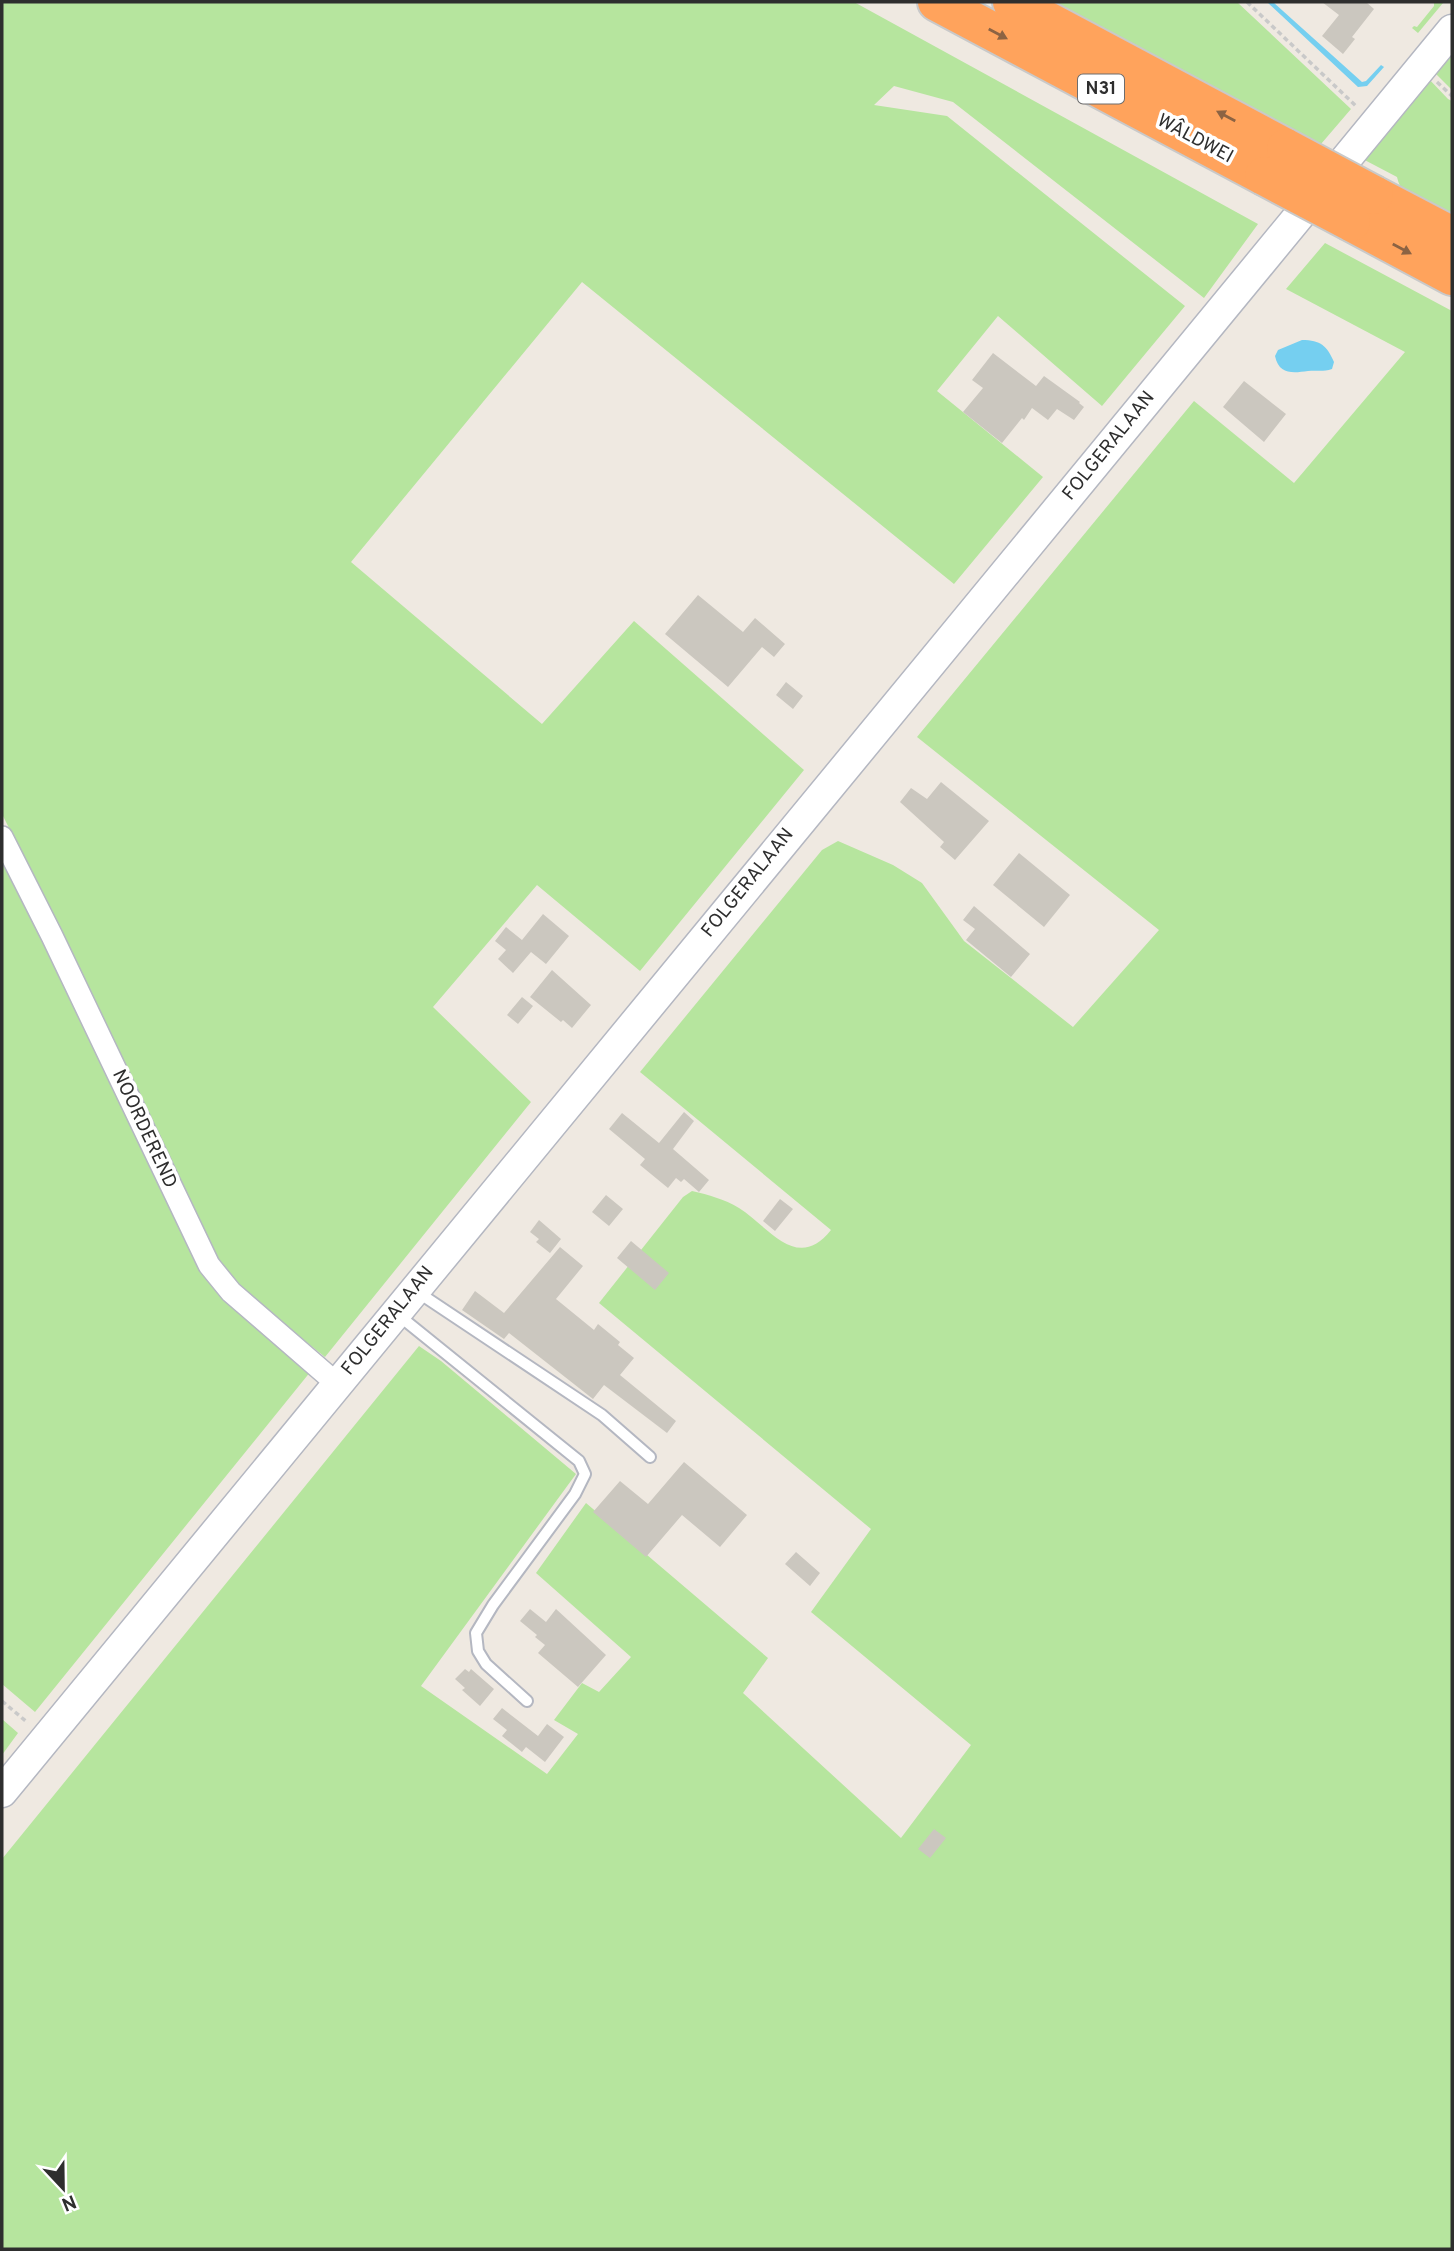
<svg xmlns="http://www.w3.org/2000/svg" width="1454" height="2251" font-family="Overpass,sans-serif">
<rect width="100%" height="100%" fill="#efe9e1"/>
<path fill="#b6e59e" d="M2 2H854L1258 224 1204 298 953 102 894 86 874 105 947 116 1185 306 1102 406 998 316 937 391 1043 477 954 584 582 282 351 562 542 724 634 621 804 770 640 971 537 885 433 1007 531 1102 325 1357 245 1293 218 1266 53 916 2 814Z
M1046 2H1237L1351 109 1321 144 1142 55Z
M1434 2 1443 3 1418 33 1412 28 1414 26 1417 27 1434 6Z
M1452 43V90L1431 69Z
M1427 77 1448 99 1452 101V227C1432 215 1402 202 1397 177L1357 156Z
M1325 243 1452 311V2249H2V1859L419 1346 441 1361 576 1474 421 1686 547 1774 578 1734 554 1720 582 1683 599 1692 631 1657 536 1573 586 1503 768 1658 743 1693 901 1838 971 1745 811 1612 871 1529 599 1303 683 1197 692 1191C709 1195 724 1199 739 1208 769 1227 797 1273 831 1230L640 1072 822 850 838 841 893 865 922 883 964 941 1073 1027 1159 930 917 737 1194 401 1294 483 1405 352 1286 289Z
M2 855 200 1262 311 1371 35 1712 2 1684Z
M2 1719 18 1733 2 1755Z"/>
<path fill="#75cff0" d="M1267 2H1273L1362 82 1366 81 1381 65 1384 67 1367 86 1358 87Z
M1302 340C1321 340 1327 346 1334 362L1332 369C1323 372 1317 370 1308 371 1293 373 1279 375 1275 356L1278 350Z"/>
<path fill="#cbc7bf" d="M1322 2H1366L1374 9 1352 37 1355 39 1343 54 1322 36 1339 15Z
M993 353 1036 386 1044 376 1080 402 1079 403 1084 407 1074 420 1057 409 1048 420 1032 408 1024 420 1022 418 1002 443 963 412 983 388 972 380Z
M1244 381 1286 414 1264 442 1223 407Z
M698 595 743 632 755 618 785 644 774 657 762 647 728 687 665 634Z
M786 682 803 696 793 709 776 695Z
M941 782 989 821 955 860 940 847 944 842 900 802 911 788 927 799Z
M1019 853 1070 895 1044 927 993 885Z
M974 906 1030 954 1011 977 966 940 975 929 963 920Z
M543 914 569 936 546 964 531 952 513 973 498 959 506 950 495 941 506 927 522 940Z
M552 970 591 1005 572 1028 563 1020 561 1022 530 997Z
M522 997 533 1006 518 1024 507 1015Z
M684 1112 694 1121 673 1149 709 1180 699 1192 684 1179 681 1182 676 1178 668 1188 640 1165 645 1159 609 1129 622 1113 659 1143Z
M606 1195 623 1209 609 1226 592 1212Z
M780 1199 793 1209 775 1231 763 1221Z
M539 1220 561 1239 550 1253 536 1242 539 1239 530 1232Z
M631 1241 669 1273 655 1290 617 1258Z
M560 1247 583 1266 556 1299 594 1330 598 1324 620 1342 618 1345 634 1358 620 1375 676 1421 667 1433 604 1385 593 1399 509 1333 504 1339 462 1310 475 1291 504 1313Z
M684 1462 747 1515 720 1547 682 1515 646 1557 593 1512 620 1481 648 1504Z
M796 1552 820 1573 810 1586 785 1564Z
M530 1609 546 1622 556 1609 606 1655 578 1687 538 1653 545 1645 535 1637 537 1635 520 1621Z
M465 1669 469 1672 471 1669 494 1689 480 1706 462 1690 465 1688 455 1679Z
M502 1708 538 1736 547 1724 564 1737 545 1762 526 1747 522 1752 502 1736 507 1730 493 1719Z
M934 1829 946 1838 930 1858 918 1849Z"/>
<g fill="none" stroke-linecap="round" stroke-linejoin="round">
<g stroke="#b4b7c1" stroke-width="14">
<path id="lane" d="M416 1291 602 1415 650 1457
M397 1314 579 1461 585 1474 575 1494 493 1605 476 1633 478 1651 486 1664 527 1701"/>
</g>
<g stroke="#b4b7c1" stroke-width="24">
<path id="street" d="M2 837 52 936 209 1265 231 1292 336 1383"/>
</g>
<g stroke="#b4b7c1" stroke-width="33">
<path id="secondary" d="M2 1792 1452 30"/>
</g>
<g stroke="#c9c9c9" stroke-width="42">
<path id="highway" d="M937 2 1264 176
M1012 2 1286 148
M1374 195 1452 236
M1351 222 1452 276"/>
</g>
<path stroke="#c9c9c9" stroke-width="3.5" stroke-dasharray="5 3.5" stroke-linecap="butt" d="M1247 2 1357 107
M1437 82 1452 96
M2 1701 28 1723"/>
<use href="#lane" stroke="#fff" stroke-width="10"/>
<use href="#street" stroke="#fff" stroke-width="21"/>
<use href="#secondary" stroke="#fff" stroke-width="30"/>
<use href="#highway" stroke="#ffa35c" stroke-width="38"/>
<g stroke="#c9c9c9" stroke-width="42" stroke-linecap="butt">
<path id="highway-bridge" d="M1286 148 1374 195
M1264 176 1351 222"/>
</g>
<use href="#highway-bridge" stroke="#ffa35c" stroke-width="38"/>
</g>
<defs><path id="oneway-solid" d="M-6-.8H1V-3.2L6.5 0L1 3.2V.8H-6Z" transform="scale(1.75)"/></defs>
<g fill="#8c6343">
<use href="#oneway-solid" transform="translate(998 34) rotate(28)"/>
<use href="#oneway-solid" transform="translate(1226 116) rotate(-152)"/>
<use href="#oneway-solid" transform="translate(1402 249) rotate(28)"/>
</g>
<g text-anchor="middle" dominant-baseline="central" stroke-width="7" stroke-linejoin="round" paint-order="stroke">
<rect fill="#fff" stroke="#6d6d6d" stroke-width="2" x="1078" y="74.5" width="46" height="29" rx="5"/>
<g font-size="18" font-weight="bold" fill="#2e2e2e">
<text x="1101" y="89">N31</text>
</g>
<g font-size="19" fill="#2e2e2e" stroke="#fff">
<text transform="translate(1195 139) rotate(28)">WÂLDWEI</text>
<text transform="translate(1109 446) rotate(-51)">FOLGERALAAN</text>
<text transform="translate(748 883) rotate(-51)">FOLGERALAAN</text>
<text transform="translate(144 1129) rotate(65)">NOORDEREND</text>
<text transform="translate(388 1321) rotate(-51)">FOLGERALAAN</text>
</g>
</g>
<rect width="1454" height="2251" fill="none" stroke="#2e2e2e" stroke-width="7"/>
<g transform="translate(63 2188) rotate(158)" stroke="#ffffff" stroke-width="5" paint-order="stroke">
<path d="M0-5L12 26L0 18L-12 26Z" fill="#2e2e2e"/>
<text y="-10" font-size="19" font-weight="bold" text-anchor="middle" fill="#2e2e2e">N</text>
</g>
</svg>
